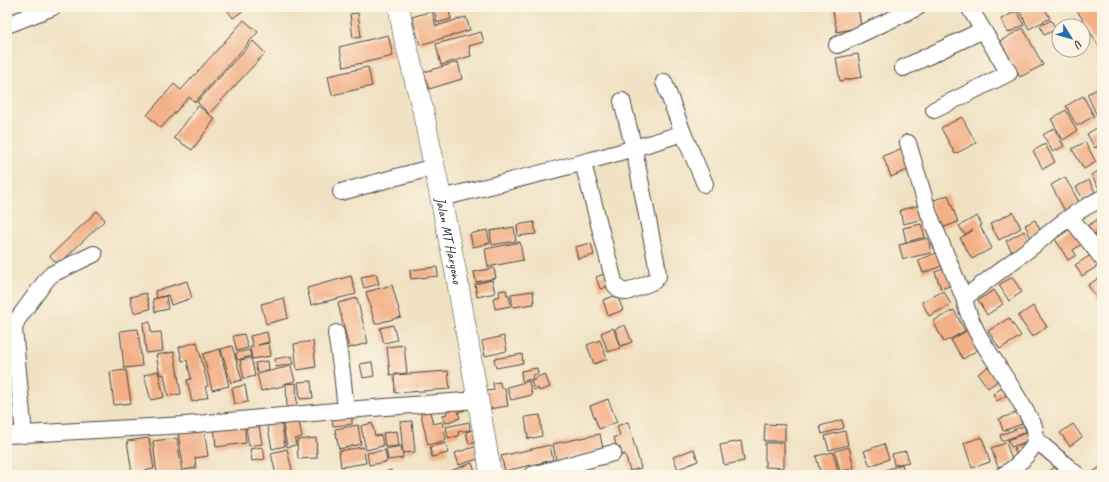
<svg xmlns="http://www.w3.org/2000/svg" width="1109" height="482" font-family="Caveat,sans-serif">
<rect width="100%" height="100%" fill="#fcf5e5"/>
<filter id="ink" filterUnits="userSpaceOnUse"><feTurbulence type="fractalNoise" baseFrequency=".025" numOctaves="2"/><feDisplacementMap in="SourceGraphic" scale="8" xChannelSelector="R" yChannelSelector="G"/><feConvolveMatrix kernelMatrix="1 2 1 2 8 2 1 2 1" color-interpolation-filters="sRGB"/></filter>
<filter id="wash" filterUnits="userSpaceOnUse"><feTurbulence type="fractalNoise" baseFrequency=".012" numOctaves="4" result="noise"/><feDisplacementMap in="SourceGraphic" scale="16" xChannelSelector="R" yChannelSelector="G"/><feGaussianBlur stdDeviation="0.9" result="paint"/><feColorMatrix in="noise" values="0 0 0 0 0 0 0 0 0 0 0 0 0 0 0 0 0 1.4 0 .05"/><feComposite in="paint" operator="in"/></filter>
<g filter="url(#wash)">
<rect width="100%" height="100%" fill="#f0e1c2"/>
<g id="blocks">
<path fill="#f3b087" d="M225 7H248L233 18Z
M441 7H448L451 19 437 23 434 9Z
M858 7 861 27 837 32 833 11Z
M1024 7H1044L1050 18 1029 29 1019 10Z
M1075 7H1102V46L1100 48Z
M432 11 436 26 466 17 470 30 420 45 412 17Z
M1017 11 1024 25 1008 33 1001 19Z
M358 13 361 37 353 38 350 14Z
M244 20 258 32 195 102 189 97 161 128 147 115 174 84 181 90Z
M1051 20 1056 29 1044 35 1040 26Z
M1023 28 1043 65 1020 77 1000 41Z
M481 32 484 42 469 46 471 56 441 65 436 44Z
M388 35 393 56 344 67 339 47Z
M253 41 265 53 209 114 197 102Z
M858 54 862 77 840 81 836 58Z
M458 62 462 79 429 89 424 72Z
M368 67 372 86 332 95 328 76Z
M1102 87V114L1097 116 1087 94Z
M1083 96 1094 116 1077 126 1066 106Z
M198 106 215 119 192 150 174 138Z
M1066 110 1077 131 1063 140 1051 119Z
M962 117 976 143 955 154 941 128Z
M1098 127 1102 135V144L1095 148 1087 134Z
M1054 128 1064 146 1053 152 1043 135Z
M1085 142 1096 162 1084 169 1072 149Z
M1045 144 1055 162 1043 169 1033 151Z
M905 147 914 167 891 177 883 156Z
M1101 170 1102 172V191L1101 192 1091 175Z
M1065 177 1079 202 1065 211 1051 185Z
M1089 180 1095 192 1083 199 1076 187Z
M948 195 958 222 939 229 929 202Z
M920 205 924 219 903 224 900 210Z
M97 211 105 220 58 265 50 256Z
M1013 212 1021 228 999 240 990 224Z
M977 216 982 225 980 226 992 248 972 259 960 238 973 230 965 235 959 226Z
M1098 219 1102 224V228L1092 235 1086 227Z
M1035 220 1043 235 1032 240 1025 225Z
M534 222 536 234 518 236 517 225Z
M921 224 925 237 906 242 903 228Z
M514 227 516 241 492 245 490 231Z
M1073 227 1083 243 1073 250 1076 255 1068 260 1055 239Z
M487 230 490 243 473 247 470 234Z
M1024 231 1030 242 1012 252 1006 241Z
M1102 231V245L1092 237Z
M928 238 931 253 903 259 899 245Z
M520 242 523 260 488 267 485 249Z
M591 243 594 255 578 259 575 247Z
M937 253 942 266 923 273 918 260Z
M1094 253 1101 264 1082 276 1075 265Z
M437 267 438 276 411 279 410 270Z
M949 267 955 284 941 289 935 272Z
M494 268 496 278 476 282 474 272Z
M610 272 614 284 600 289 596 277Z
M376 274 379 284 364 288 361 277Z
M351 276 356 294 311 305 307 288Z
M1102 276V298L1098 300 1088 285Z
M1012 277 1022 292 1009 301 999 285Z
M492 280 495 293 477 297 475 284Z
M187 281 192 298 171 305 168 295 157 298 155 291Z
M392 285 401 317 375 324 366 292Z
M506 290 507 295H509L511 306 495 309 493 298 500 296 499 291Z
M994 290 1003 304 987 315 978 300Z
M533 291 534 304 513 307 511 294Z
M944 291 951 305 929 316 922 302Z
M146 293 150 309 134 313 130 297Z
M617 295 623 310 608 316 603 300Z
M166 296 168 309 155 312 153 299Z
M284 298 288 318 266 324 261 304Z
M357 298 368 343 349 348 338 303Z
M1033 306 1047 327 1032 337 1018 316Z
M954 310 965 331 944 342 933 321Z
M1009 318 1021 336 1000 349 988 331Z
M150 322 151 333 161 332 163 351 146 353 143 323Z
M393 325 397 340 384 343 380 328Z
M625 325 632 342 621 346 615 329Z
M613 328 620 348 608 352 601 333Z
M138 329 142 366 124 368 120 331Z
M968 330 979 349 963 359 951 340Z
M267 332 269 342 258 345 269 343 271 356 252 359 250 347H253L250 336Z
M244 334 248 348 237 351 233 336Z
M504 336 507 351 485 356 482 341Z
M600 340 607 359 594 364 587 345Z
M313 341 316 367 297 370 294 344Z
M197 342 208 386 205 387 208 397 192 402 187 380 191 379 187 360 182 361 179 347Z
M404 345 407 373 390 375 387 347Z
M232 346 242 380 231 383 221 349Z
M220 349 229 386 212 390 203 354Z
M249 350 251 356 237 360 236 353Z
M174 352 181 394 168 396 164 374 160 375 156 355Z
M522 354 523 363 496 368 494 359Z
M291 356 293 364 276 367 275 359Z
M251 358 255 376 244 379 240 360Z
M268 361 269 370 257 372 255 363Z
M372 362 374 376 363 378 360 364Z
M992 364 1002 378 988 388 978 374Z
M291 366 295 381 283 384V386L261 391 257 374Z
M537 368 538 374 532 375 533 379 522 381 521 371Z
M126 370 131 403 114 405 110 372Z
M158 371 164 397 151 400 144 375Z
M448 371 450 389 395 393 394 375Z
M545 374 550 387 539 391 538 388 534 390 531 381 535 380V378Z
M311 381 313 398 300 399 298 382Z
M529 381 532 395 511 400 507 387Z
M500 382 501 388H505L508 406 488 409 486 391 494 390 493 383Z
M296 383 297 408 287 409 286 384Z
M245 385 248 402 235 404 232 388Z
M1005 386 1010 393 997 401 993 394Z
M608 399 617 422 599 429 590 406Z
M463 403 465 410 458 412 460 418 445 423 443 415 447 414 445 408Z
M429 408 433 424 442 422 446 440 428 445 420 410Z
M1018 412 1022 424 1003 431 999 419Z
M352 414V424L333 426 332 416Z
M540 415 542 436 528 439 525 417Z
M298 416 302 437 295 439 296 445 287 447 282 419Z
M842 420 844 428 822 434 820 426Z
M281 421 285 446 272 449 267 423Z
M412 421 415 452 403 453 400 422Z
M244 422 246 443 216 447 214 426Z
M469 422 470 430 458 432 459 436 448 438 446 427Z
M628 422 641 468 630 471 625 454 619 456 614 437 620 436 617 426Z
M372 423 375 436 381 435 383 446 366 450 361 426Z
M765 424 785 425V441H764Z
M1073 424 1082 437 1070 446 1060 433Z
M358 425 361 444 339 449 335 429Z
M259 426 262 444 249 446 246 428Z
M1024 426 1026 432 1002 441 1000 435Z
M480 428 484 440 469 444 466 432Z
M204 429 208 456 195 458 196 468 184 470 178 433Z
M397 431 399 446 385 447 383 433Z
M845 431 848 445 829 450 825 436Z
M1028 432 1030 440 1011 447 1008 440Z
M600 434 603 449 556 460 553 444Z
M982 437 990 462 972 468 964 443Z
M149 438 154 469 132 473 127 441Z
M177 438 182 472 157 475 153 441Z
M316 438 317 458 298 459 297 440Z
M741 441 744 461 724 465 720 445Z
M446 443 448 453 432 457 430 447Z
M765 443H784V468L765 467Z
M1006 443 1013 462 998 467 991 448Z
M1027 443 1029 449 1016 454 1014 448Z
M884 444 889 459 870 466 864 451Z
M481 445 484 457 459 465 455 453Z
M550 445 553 460 505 471 501 456Z
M401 446 403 458 388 460 386 449Z
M263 447 265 459 252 461 250 449Z
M363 447 366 463 341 467 339 451Z
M849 447 854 468 840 472 835 451Z
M287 449 293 474 276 475 271 453Z
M694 449 698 461 678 469 673 457Z
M385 450 387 462 369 465 367 453Z
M906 451 909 462 894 465 892 454Z
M833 452 839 475H821L816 456Z
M472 463 476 475H439Z
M902 464 905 475H884L883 471Z
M1102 466V475H1089Z
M1055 467 1061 475H1043Z
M391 470 393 475H377Z"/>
</g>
</g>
<g filter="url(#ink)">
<use href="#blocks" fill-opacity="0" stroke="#494642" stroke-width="1"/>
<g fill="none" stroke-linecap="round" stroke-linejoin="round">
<g stroke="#494642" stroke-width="18">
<path id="minor" d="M7 25 53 7
M837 45 918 7
M903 68 983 30
M664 82 683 133 705 184
M934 110 1009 73 969 7
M908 143 929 214 964 298
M583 163 615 285 620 290 627 292 654 281 658 276 657 266 634 149 622 101
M341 192 434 167
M441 198C522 178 604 159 683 133
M1070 217 1102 258
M336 333 342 373 346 410
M7 435 185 425 346 410 478 400
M24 435 14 329 17 320 47 279 52 274 94 254
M1035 439 1067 466 1077 475
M532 475 613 453
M1003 475C1014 469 1033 452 1035 440 1036 434 1035 428 1033 424 1023 407 1014 390 1003 374 988 350 970 327 964 298L1033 246 1063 222 1077 212 1102 198"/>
</g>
<g stroke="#494642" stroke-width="22">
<g id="major">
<path id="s1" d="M399 7 404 36 423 111 456 273 491 475"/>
</g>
</g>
<use href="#minor" stroke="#fff" stroke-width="16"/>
<use href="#major" stroke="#fff" stroke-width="21"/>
</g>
</g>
<g text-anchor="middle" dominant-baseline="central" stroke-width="3.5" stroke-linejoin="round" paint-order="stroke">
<g font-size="14" fill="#2b2b2b" stroke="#fcf5e5">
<text stroke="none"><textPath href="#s1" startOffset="239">Jalan MT Haryono</textPath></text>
</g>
</g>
<rect width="1109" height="482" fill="none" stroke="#fcf5e5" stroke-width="24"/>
<g transform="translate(1071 38) rotate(127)"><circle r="19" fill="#fcf5e5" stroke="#a8a49b"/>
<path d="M0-3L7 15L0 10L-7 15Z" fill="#1f6fb2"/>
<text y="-6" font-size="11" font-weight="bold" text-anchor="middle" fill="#2b2b2b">U</text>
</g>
</svg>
